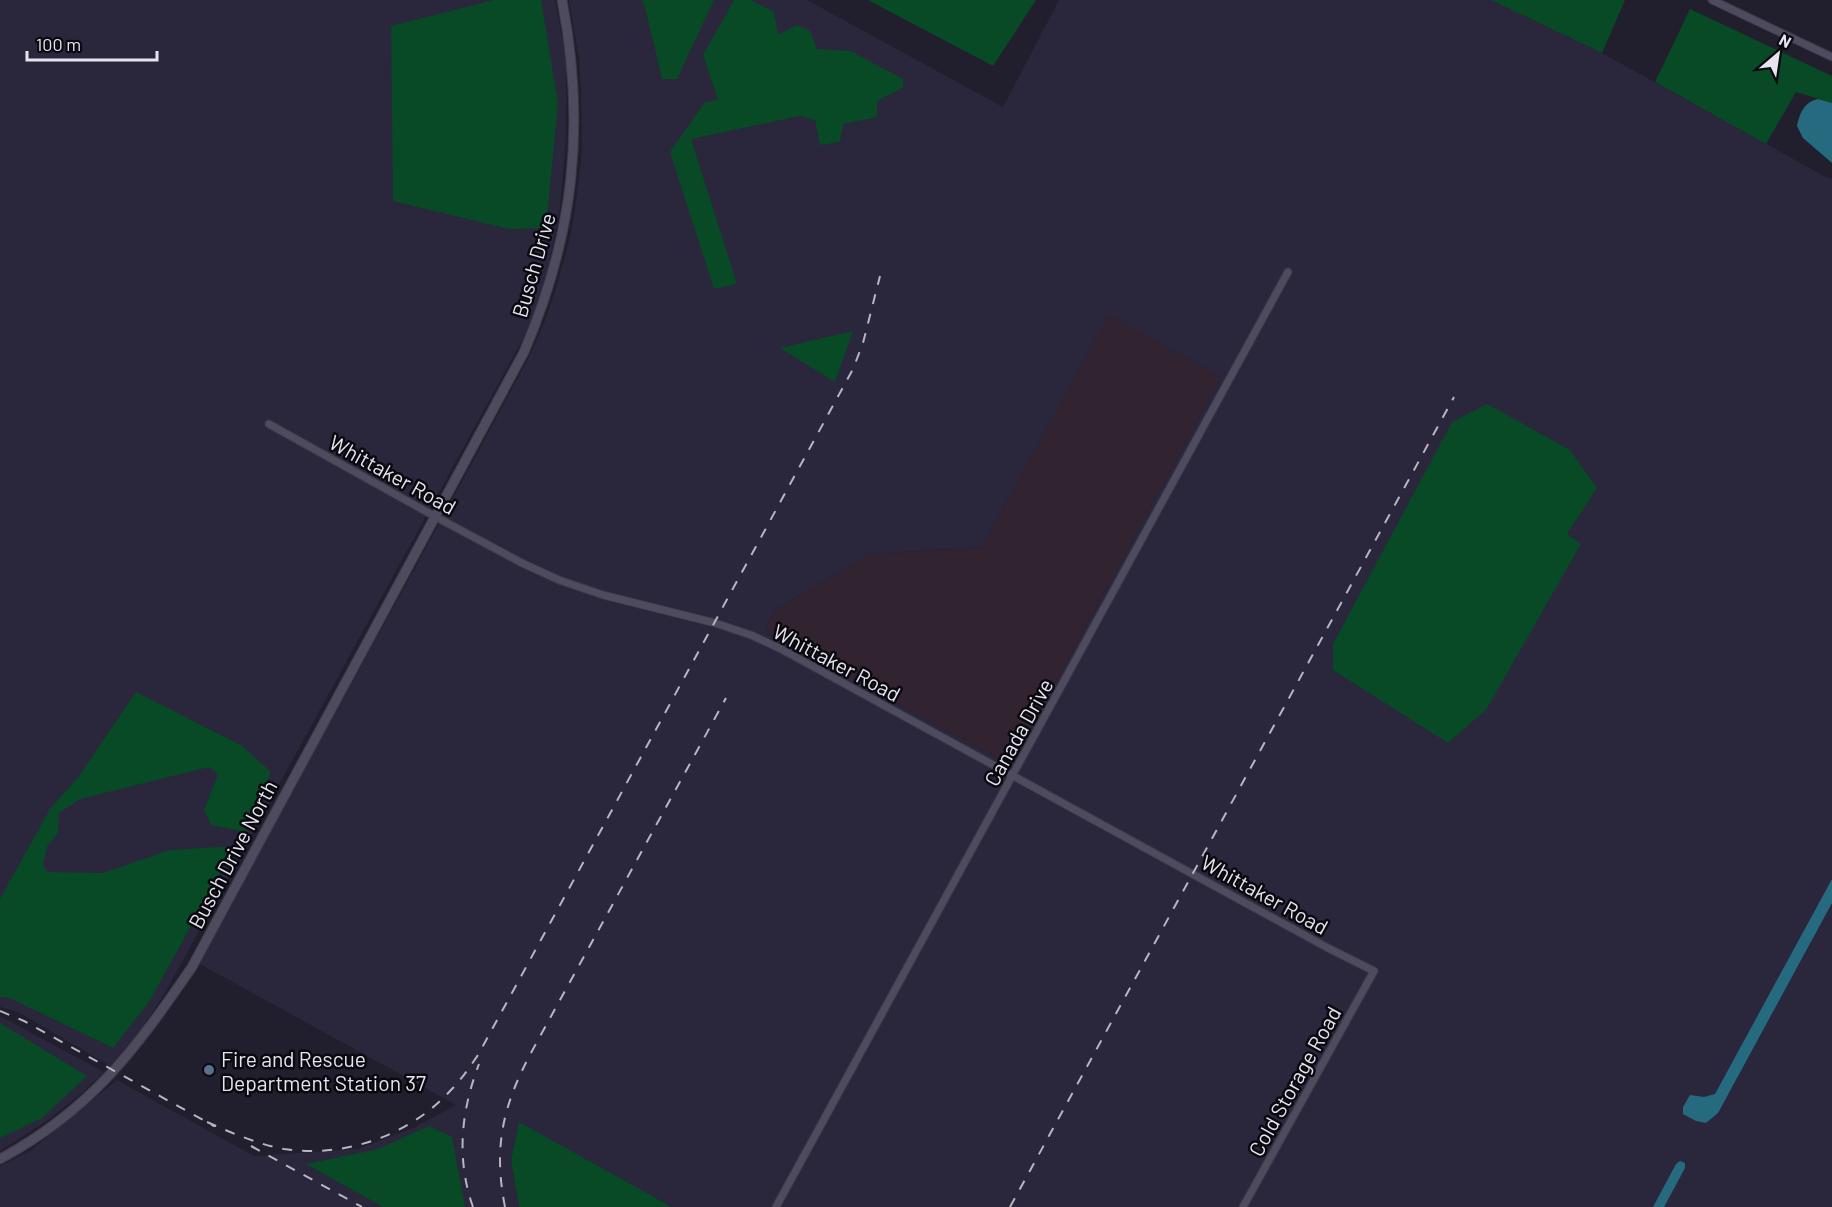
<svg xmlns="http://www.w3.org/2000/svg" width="1832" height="1207" font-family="Barlow,sans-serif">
<rect width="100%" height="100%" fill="#211e2e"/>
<path fill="#31232f" d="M1109 314 1221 377 1011 765 769 635 767 625 776 610 870 554 982 547Z"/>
<path fill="#2a263c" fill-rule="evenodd" d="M0 0H555L566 60V138L560 208 546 280 525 335 165 993 141 1029 110 1066 18 1012 0 1007Z
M569 0H807L1003 107 1059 0H1491L1602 53 1826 177 1832 178V1207H672L519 1123 511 1160 519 1207H0V1166L30 1151 117 1080 254 1156 358 1149 413 1128 456 1105 198 963 445 513 530 355 544 323 555 292 569 242 575 209 582 152 581 88 579 58ZM1109 315 1221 377 1011 765 769 635 767 625 776 610 870 554 982 547Z
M0 1016 104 1072 82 1093 45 1122 0 1151Z"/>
<path fill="#084926" d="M494 0H541L558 103 546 228 509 229 393 201 391 26Z
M641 0H714L677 79H662L644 3Z
M734 0H751L774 12 778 35 797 25 810 31 817 49 851 51 903 79V88L877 101V117L843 124 840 142 820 145 815 120 800 116 691 139 737 284 714 289 670 152 705 102 718 100 703 55Z
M868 0H1036L993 66Z
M1491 0H1625L1602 53Z
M1690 9 1832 76V103L1796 92 1766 144 1655 82Z
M853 331 835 382 780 348Z
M1487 404 1570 450 1597 488 1567 534 1581 544 1486 710 1448 743 1333 670V644L1452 422Z
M136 692 241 745 271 772 245 832 211 825 204 810 218 774 209 767 80 799 59 813 58 833 47 847 43 865 47 872 103 873 170 850 235 846 149 1002 113 1048 10 998 0 997V899L50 809 79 776Z
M0 1023 87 1076 42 1118 0 1138Z
M519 1122 672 1207H519L511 1160Z
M429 1126 452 1137 465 1207H383L306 1164 378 1149Z"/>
<path fill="#266a7f" d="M1818 99 1832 103V163L1803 138 1797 126C1800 113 1804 102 1818 99Z
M1832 879V903L1718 1113 1706 1123 1696 1121 1683 1114V1107L1690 1095 1704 1097 1715 1094Z
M1680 1161 1685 1163V1168L1664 1207H1653L1676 1164Z"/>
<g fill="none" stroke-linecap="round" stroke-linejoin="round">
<g stroke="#3b3846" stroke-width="9">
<path id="minor" d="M1712 0 1832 57
M269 424 436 517 522 563 559 580 603 595 715 623 751 635 781 649 1328 948 1374 971 1243 1207
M776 1207 1288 272"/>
</g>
<g stroke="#3b3846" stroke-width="11">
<path id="tertiary" d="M0 1159C91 1110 135 1050 192 967L524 352C574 235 586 125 562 0"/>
</g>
<use href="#minor" stroke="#4d4b5d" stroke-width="7"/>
<use href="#tertiary" stroke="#4d4b5d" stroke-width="9"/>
<path stroke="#b6b5c1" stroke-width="2" stroke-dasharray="10 10" stroke-linecap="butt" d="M0 1011 24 1021 214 1126
M207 1122C232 1133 257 1144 284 1149 344 1158 409 1136 450 1091 461 1080 469 1068 478 1055L853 369 863 343 880 276
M251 1146 362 1207
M473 1207C456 1159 461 1111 479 1064
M505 1207C493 1146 503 1105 532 1051L726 698
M1010 1207 1454 397"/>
</g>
<circle fill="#5c6f8a" stroke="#0b0910" stroke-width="2" cx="209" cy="1070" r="6"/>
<g text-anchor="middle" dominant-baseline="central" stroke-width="5" stroke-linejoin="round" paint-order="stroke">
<g font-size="21" fill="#e5e4ef" stroke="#0b0910">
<text transform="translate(533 265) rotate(-74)">Busch Drive</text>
<text transform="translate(393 474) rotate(29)">Whittaker Road</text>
<text transform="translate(837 662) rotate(28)">Whittaker Road</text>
<text transform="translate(1018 732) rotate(-61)">Canada Drive</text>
<text transform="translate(232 854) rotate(-62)">Busch Drive North</text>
<text transform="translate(1265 894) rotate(29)">Whittaker Road</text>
<text transform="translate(1294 1081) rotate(-61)">Cold Storage Road</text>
</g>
<g font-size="21" fill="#e5e4ef" stroke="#0b0910" text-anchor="start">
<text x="221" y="1058">Fire and Rescue<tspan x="221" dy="24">Department Station 37</tspan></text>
</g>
</g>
<g transform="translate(1778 54) rotate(29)" stroke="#0b0910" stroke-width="4.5" paint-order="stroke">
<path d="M0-4.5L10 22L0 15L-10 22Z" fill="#e5e4ef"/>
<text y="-9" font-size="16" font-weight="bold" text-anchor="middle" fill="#e5e4ef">N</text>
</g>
<path d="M27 51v9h130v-9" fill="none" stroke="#e5e4ef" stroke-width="3"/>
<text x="36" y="51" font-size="18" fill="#e5e4ef" stroke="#0b0910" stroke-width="4.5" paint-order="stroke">100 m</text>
</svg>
